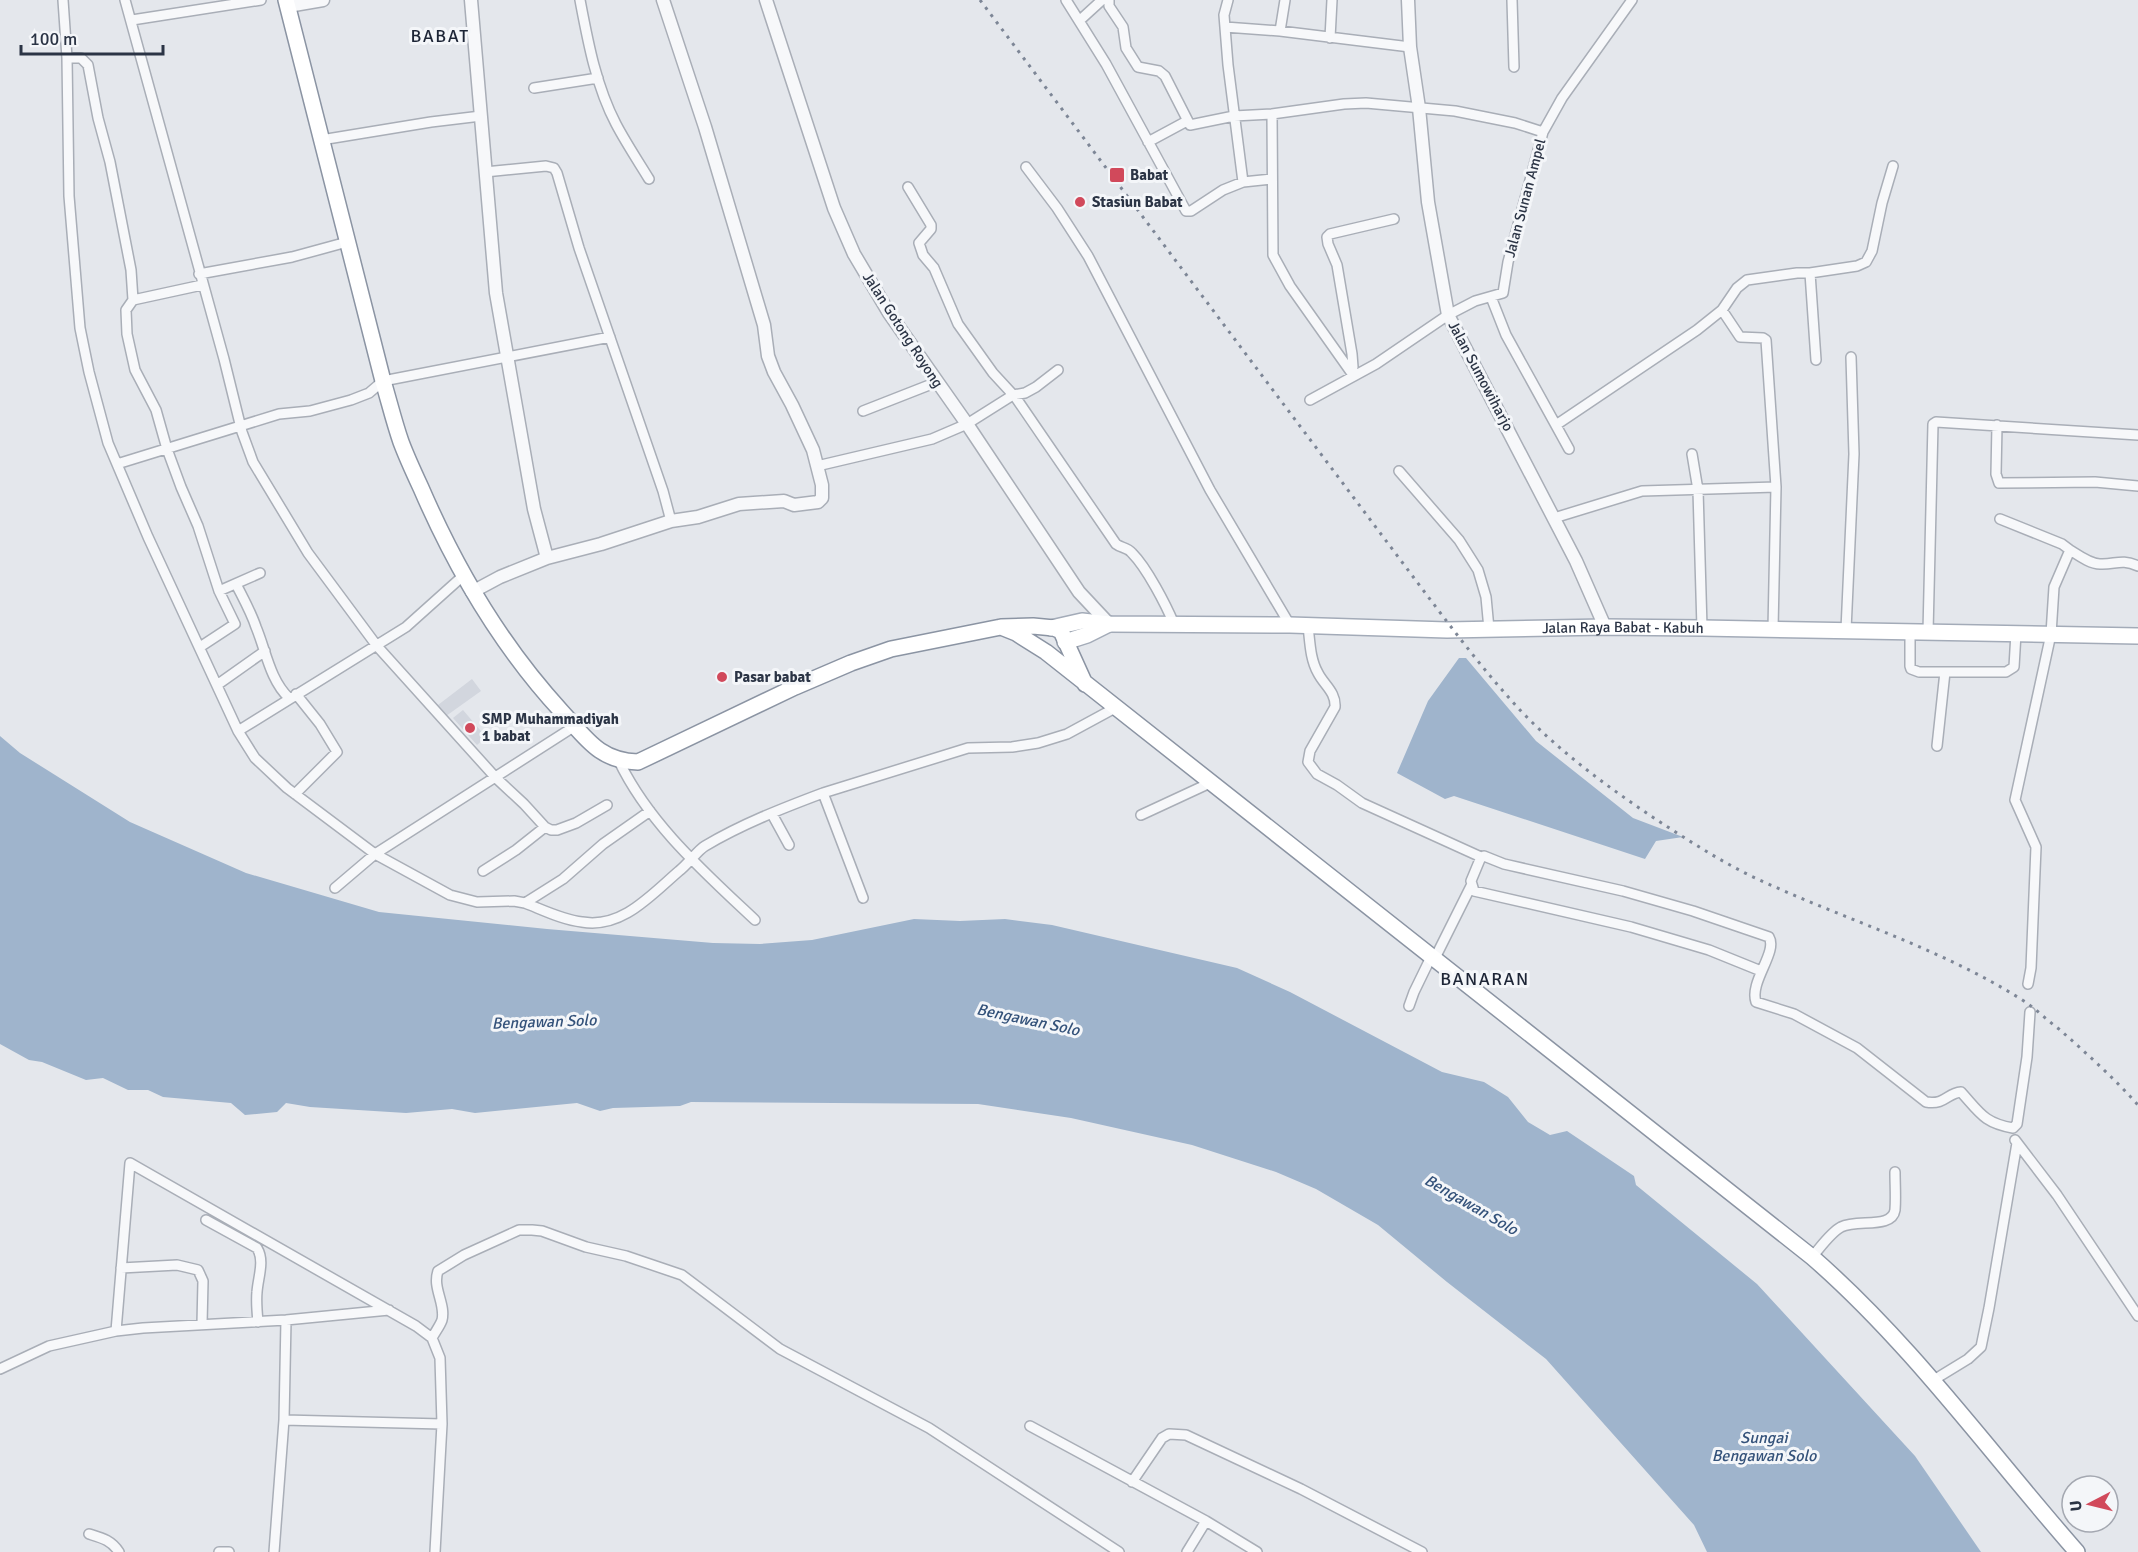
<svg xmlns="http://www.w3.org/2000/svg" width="2138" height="1552" font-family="Signika,sans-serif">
<rect width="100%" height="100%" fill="#e4e7ec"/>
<path fill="#d2d6de" d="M472 679 481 691 446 716 438 705Z
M463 710 486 737 477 745 453 718Z"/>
<path fill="#9fb4cc" d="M1459 658H1466L1536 741 1633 818 1683 837 1656 841 1645 859 1454 796 1445 799 1397 773 1428 701Z
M0 736 20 753 130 822 246 873 379 912 547 929 713 943 760 944 812 940 914 919 960 921 1005 919 1052 925 1237 968 1290 992 1442 1072 1484 1082 1508 1097 1528 1122 1550 1135 1567 1131 1634 1176 1636 1185 1757 1284 1915 1456 1981 1552H1707L1694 1525 1546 1359 1447 1282 1378 1225 1316 1189 1276 1172 1192 1145 1071 1118 978 1104 691 1102 680 1106 613 1108 600 1111 577 1103 475 1113 452 1109 406 1113 310 1107 286 1103 277 1112 245 1115 231 1103 163 1097 148 1090H128L103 1078 86 1080 42 1062 29 1060 0 1044Z"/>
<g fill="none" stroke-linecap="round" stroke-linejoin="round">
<g stroke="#a9aeb7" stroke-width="12">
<path id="minor" d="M63 0 67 58 69 196 80 328 89 372 108 443 148 537 238 731 255 758 287 788 375 854 450 895 477 902 514 901 525 903 563 879 603 844 650 811
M125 0 224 359 242 432 253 462 308 553 377 646 496 778 524 804 545 827 551 830H557L576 823 607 805
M580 0C588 42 596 86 616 124 626 143 638 161 649 179
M1066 0 1106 64 1186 211H1191L1223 190 1243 182 1272 179
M1109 0V6L1123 27 1126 48 1138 67 1159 71 1165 76 1190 125 1234 116 1272 114 1344 104 1366 103 1455 111 1515 123 1543 132
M1228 0 1224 15 1228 65 1243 182
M1512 0 1514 67
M132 20 261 0
M1079 21 1102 0
M1225 27 1280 31 1410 47
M1280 31 1285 0
M1330 38 1332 0
M67 58H81L88 65 98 118 110 162 131 270 133 300 126 310 127 334 135 370 156 410 167 449 181 487 198 526 219 591 235 624 200 647
M534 88 598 78
M1272 114 1273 255 1290 286 1353 375
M321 140 431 122 481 116
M1148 142 1187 121
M1026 167 1057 208 1088 256 1210 490 1290 625
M485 172 546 166 554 168 557 173 579 248 663 491 671 521
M908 187 931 225V229L919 243 923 255 934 268 958 324 993 373 1016 398 1116 544C1121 548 1127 547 1132 553 1147 568 1166 605 1174 624
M1810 273 1816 360
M199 274 292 257 347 242
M1491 297 1506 335 1569 449
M133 300 202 285
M1722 310 1740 337 1763 338 1766 340 1776 487 1773 629
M1351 371 1353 367 1352 354 1337 265 1328 244 1327 237 1330 234 1394 219
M1310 400 1376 364 1448 315 1475 301 1503 293 1508 262 1543 132 1562 98 1632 0
M863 411 937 382
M1556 425 1697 330 1722 310 1737 288 1747 280 1797 273H1810L1857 266 1866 262 1872 251 1882 203 1893 166
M1997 425 1996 474 1999 483 2095 482 2138 486
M1692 454 1698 490 1702 628
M117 464 279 414 310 411 351 400 369 393 383 381 610 337
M817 466 932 439 967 424 1013 395 1025 393 1036 387 1058 370
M1399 471 1459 540 1478 570 1486 597 1489 629
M1554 518 1642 491 1776 487
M2000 519 2062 544 2070 550 2054 587 2051 634 2015 800 2036 847 2031 968 2028 984
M2070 550C2078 555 2090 564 2100 564 2115 565 2121 558 2138 566
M236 584C243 598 251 612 256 627 266 651 270 680 289 698
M219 591 260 573
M1308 626C1310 642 1310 659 1318 673 1324 685 1336 692 1335 707L1310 751 1308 762 1317 774 1337 785 1362 803 1481 857 1471 881 1474 891 1631 927 1709 950 1761 971
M1846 630 1854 454 1851 357
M1910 631V666L1911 669 1919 672H2006L2014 667 2016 633
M1928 632 1933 424 1936 422 2138 435
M217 685 265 651
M238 731 406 627 464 575
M1937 746 1945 672
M618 759C648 823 704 872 755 920
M823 793 863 898
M295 794 337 752 320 724 296 694
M772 814 789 845
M1141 815 1210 783
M1481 857 1484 856 1504 864 1623 891 1693 911 1769 937C1778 952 1749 982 1756 1002L1794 1014 1857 1048 1926 1102C1946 1105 1947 1093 1961 1092 1980 1113 1984 1123 2013 1128L2017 1124 2027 1057 2030 1012
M483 871 516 850 545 827
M335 888 375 854 575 726
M525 903C543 910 563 920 582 922 622 929 651 895 679 871 688 864 698 850 705 846 742 824 783 808 823 793L968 748 1012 747 1038 743 1067 734 1115 708
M1434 960 1471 886
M1409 1006 1414 992 1431 957
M2015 1140 2057 1195 2138 1316
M206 1220 257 1248C265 1261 258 1277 257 1292 256 1302 257 1312 258 1322
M1812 1257C1820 1248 1830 1233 1841 1227 1858 1219 1892 1229 1895 1210 1896 1198 1895 1185 1895 1172
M121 1268 177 1265 198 1270 203 1281 202 1324
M116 1331 130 1163 416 1326 432 1338 440 1358 442 1424 435 1552
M432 1338C435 1332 440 1326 442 1320 446 1304 432 1288 438 1271L464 1255 519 1230H532L542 1231 586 1247 626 1256 682 1275 780 1349 929 1428 1119 1552
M0 1369 49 1346 116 1331 143 1328 286 1320 389 1310
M1932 1381 1968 1359 1981 1347 1989 1308 2017 1143
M284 1420 442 1424
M1030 1426 1206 1521 1257 1552
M1132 1482 1162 1438 1169 1434 1186 1435 1301 1489 1422 1552
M89 1534C102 1538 111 1540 119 1552
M219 1552H229
M274 1552 284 1420 286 1320
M1187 1552 1206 1521"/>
</g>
<g stroke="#a9aeb7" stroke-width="15">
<path id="tertiary" d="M471 0 496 293 534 509 547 558
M766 0 834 208 854 254 889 313 967 424 1079 592 1109 624
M1408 0 1410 47 1419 108 1428 202 1448 315 1576 561 1605 627
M288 6 323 0
M472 592 500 577 547 558 601 544 671 521 698 517 739 504 784 501 794 505 818 502 822 498V485L813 450 792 405 774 372 768 356 764 325 705 127 663 0"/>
</g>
<g stroke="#a3abb8" stroke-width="18">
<g id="primary">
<path id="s1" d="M1051 628 1082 621 1109 624 1290 625 1447 630 1605 627 1702 628 2138 636"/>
<path d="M1065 642 1087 635 1109 624"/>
</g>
</g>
<g stroke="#8b94a3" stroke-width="18">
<path id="trunk" d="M286 0 383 381C389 401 394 422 401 442 407 458 414 473 421 488 456 569 502 647 562 712 586 738 599 761 638 762L795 687 851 663 891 649 1001 627 1033 626 1054 628 1061 631 1085 684
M1001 627 1016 633 1046 652 1812 1257C1911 1343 1990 1453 2077 1552"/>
</g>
<use href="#minor" stroke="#f7f8fa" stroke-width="9"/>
<use href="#tertiary" stroke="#f7f8fa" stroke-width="12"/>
<use href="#primary" stroke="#fff" stroke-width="15"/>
<use href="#trunk" stroke="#fff" stroke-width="15"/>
<path stroke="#7d8696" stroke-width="3" stroke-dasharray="3 6" stroke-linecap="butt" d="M980 0 1414 578C1448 623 1482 669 1520 710 1559 751 1605 785 1651 816 1683 837 1715 858 1749 875 1841 919 1941 947 2027 1003 2038 1011 2048 1021 2059 1029 2086 1053 2114 1078 2138 1105"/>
</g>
<g fill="#d1495b" stroke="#f4f6f9" stroke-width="2">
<rect x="1109" y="167" width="16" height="16" rx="3"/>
<circle cx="1080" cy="202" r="6"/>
<circle cx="722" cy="677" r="6"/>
<circle cx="470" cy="728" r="6"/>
</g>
<g text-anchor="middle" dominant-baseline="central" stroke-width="6" stroke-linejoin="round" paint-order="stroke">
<g font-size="15" font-weight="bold" fill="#2b3445" stroke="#f4f6f9" text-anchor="start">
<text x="1130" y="175">Babat</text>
<text x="1092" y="202">Stasiun Babat</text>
<text x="734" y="677">Pasar babat</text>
<text x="482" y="719">SMP Muhammadiyah<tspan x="482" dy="17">1 babat</tspan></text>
</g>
<g font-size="15" fill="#2b3445" stroke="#f4f6f9">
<text transform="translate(1525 198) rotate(-75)">Jalan Sunan Ampel</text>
<text transform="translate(903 330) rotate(57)">Jalan Gotong Royong</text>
<text transform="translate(1481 376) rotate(62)">Jalan Sumowiharjo</text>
<text stroke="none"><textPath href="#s1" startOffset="573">Jalan Raya Babat - Kabuh</textPath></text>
</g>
<g font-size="16" font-style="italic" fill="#34527a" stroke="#f4f6f9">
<text transform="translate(1028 1020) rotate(12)">Bengawan Solo</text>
<text transform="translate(544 1022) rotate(-2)">Bengawan Solo</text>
<text transform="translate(1471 1205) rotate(30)">Bengawan Solo</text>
<text x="1764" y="1438">Sungai<tspan x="1764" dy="18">Bengawan Solo</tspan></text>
</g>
<g font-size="18" letter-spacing="1.5" fill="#1d2536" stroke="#f4f6f9">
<text x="440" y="36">BABAT</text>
<text x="1485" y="979">BANARAN</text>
</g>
</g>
<g transform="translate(2090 1504) rotate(263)"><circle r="28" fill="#f4f6f9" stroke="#a4a8b1" stroke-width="1.5"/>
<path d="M0-4.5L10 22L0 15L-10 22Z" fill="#d1495b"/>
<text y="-9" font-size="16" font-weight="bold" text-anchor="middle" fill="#2b3445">U</text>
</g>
<path d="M21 45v9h142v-9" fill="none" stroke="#2b3445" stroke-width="3"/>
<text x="30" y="45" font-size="18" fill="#2b3445" stroke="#f4f6f9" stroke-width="4.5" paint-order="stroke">100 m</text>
</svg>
